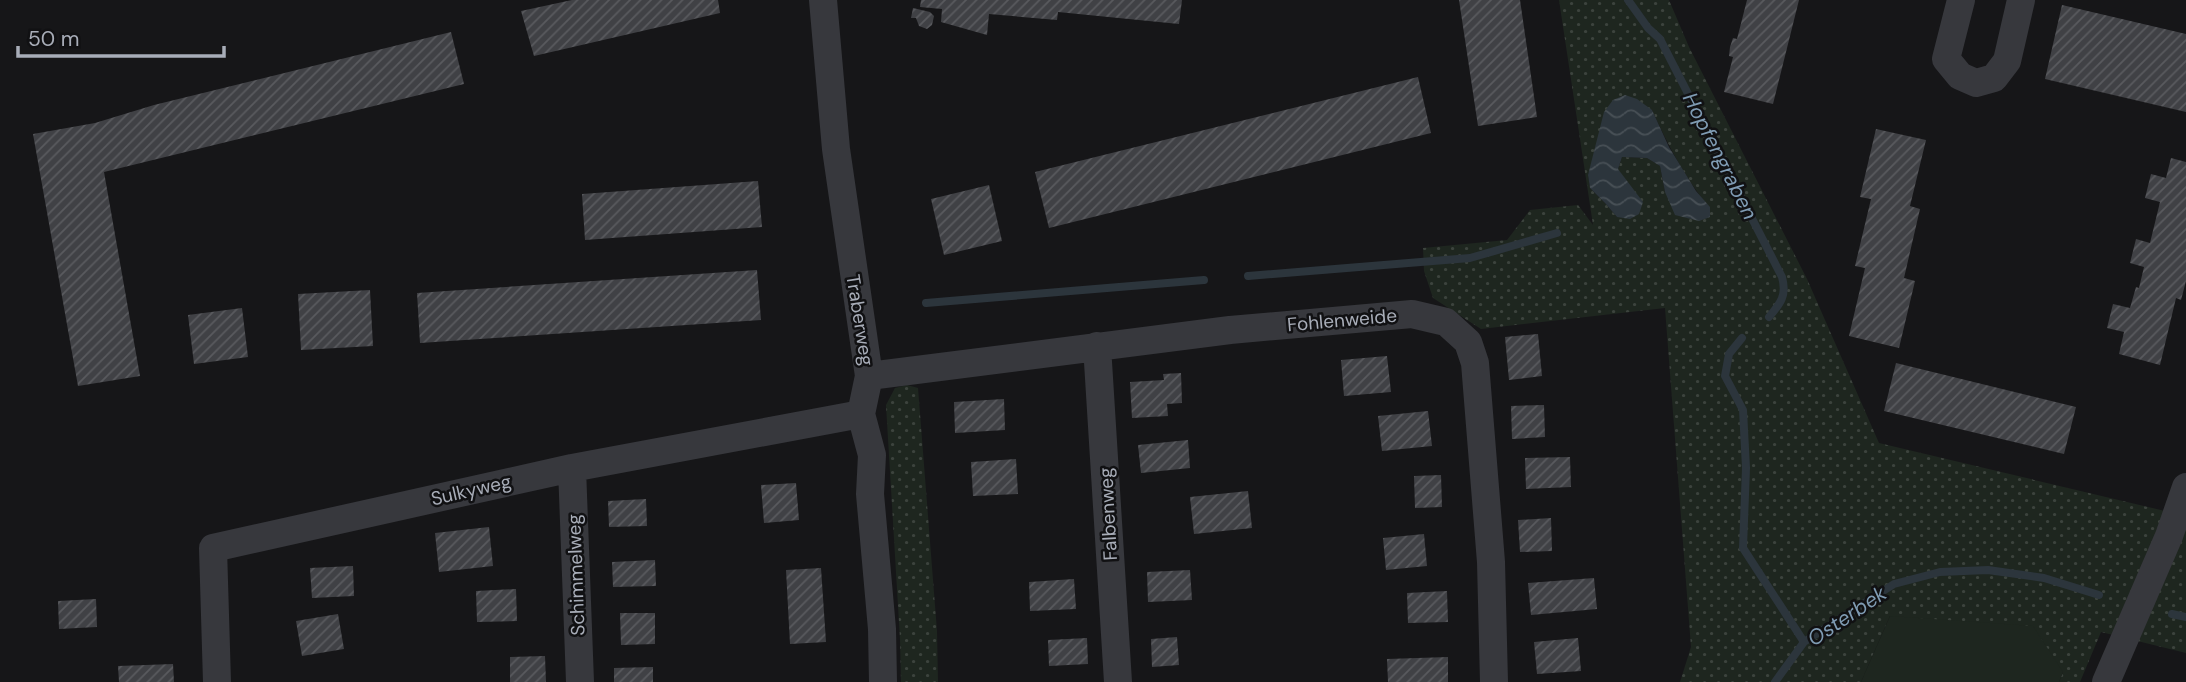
<svg xmlns="http://www.w3.org/2000/svg" width="2186" height="682" font-family="'DM Sans',sans-serif">
<defs>
<pattern id="grass-dots" width="8" height="8" patternUnits="userSpaceOnUse" patternTransform="scale(1.75)"><rect width="8" height="8" fill="#1e261f"/><path d="M2 2h.1M6 6h.1" fill="none" stroke="#3c433d" stroke-width="1.8" stroke-linecap="round"/></pattern>
<pattern id="water-waves" width="16" height="10" patternUnits="userSpaceOnUse" patternTransform="scale(1.75)"><rect width="16" height="10" fill="#2c353c"/><path d="M0 5q4-4 8 0t8 0" fill="none" stroke="#485056"/></pattern>
<pattern id="building-hatch" width="6" height="6" patternUnits="userSpaceOnUse" patternTransform="scale(1.75)"><rect width="6" height="6" fill="#404145"/><path d="M-1 1l2-2M0 6l6-6M5 7l2-2" fill="none" stroke="#595a5e"/></pattern>
</defs>
<rect width="100%" height="100%" fill="#161618"/>
<path fill="url(#grass-dots)" fill-rule="evenodd" d="M1559 0H1669L1689 47 1807 279 1879 443 2186 516V653L2101 632 2080 682H2059L2063 672 1890 616 1861 682H1680L1691 647 1665 308 1481 329 1433 298 1424 271 1423 248 1507 240 1530 210 1578 205 1593 225ZM1652 110C1668 145 1685 178 1709 207L1665 192 1660 166 1647 158 1622 157 1618 169 1626 181 1617 217 1605 203 1590 188 1588 175 1592 162Z
M907 385 918 388 937 631 938 682H901L900 639 886 405 895 388Z"/>
<path fill="#1e261f" d="M1890 616 2033 626 2063 672 2059 682H1861Z"/>
<path fill="url(#water-waves)" d="M1625 95 1637 99 1652 110 1669 147 1696 191 1710 207V217L1699 221 1675 215 1665 192 1660 166 1647 158 1622 157 1618 169 1643 202 1639 214 1630 219 1617 217 1605 203 1590 188 1588 175 1604 112 1613 100Z"/>
<g fill="none" stroke-linecap="round" stroke-linejoin="round">
<path stroke="#2c353c" stroke-width="8" d="M1628 0 1648 28 1660 39 1782 277C1787 295 1781 303 1769 317
M1248 276 1470 258 1557 233
M926 303 1204 280
M1742 338 1729 354 1725 376 1743 410 1746 468 1743 548 1804 642
M2172 614 2186 617
M1775 682 1804 642 1894 584 1940 572 1988 570 2044 578 2099 595"/>
</g>
<path fill="url(#building-hatch)" d="M572 0H718L720 13 534 56 521 11Z
M921 0H1182L1179 24 1058 12 1057 20 989 14 987 35 941 22 942 9 920 7Z
M1459 0H1520L1537 117 1478 126Z
M1747 0H1799L1773 104 1724 92 1733 57 1729 56 1730 47 1733 38 1737 39Z
M2062 5 2186 34V112L2045 79Z
M913 8 930 12 934 16 932 25 927 29 919 26 916 18H911Z
M451 32 464 84 104 172 140 376 78 386 33 134 95 123 154 105Z
M1418 77 1431 133 1049 228 1035 172Z
M1876 129 1926 140 1910 206 1920 209 1904 278 1915 281 1899 348 1849 336 1865 268 1855 266 1871 199 1860 197Z
M2171 158 2186 162V281L2181 300 2176 298 2160 365 2119 354 2124 332 2107 328 2113 304 2130 308 2136 287 2139 288 2144 267 2130 263 2136 239 2150 243 2160 202 2145 198 2151 174 2166 178Z
M758 181 762 227 585 240 582 194Z
M989 185 1002 241 944 255 931 199Z
M757 270 761 320 420 343 417 293Z
M370 290 373 346 301 350 298 294Z
M242 308 248 357 194 364 188 315Z
M1538 334 1542 376 1509 380 1505 337Z
M1387 356 1391 392 1344 396 1341 360Z
M1896 363 2076 407 2064 454 1884 411Z
M1181 373 1182 403 1167 404 1168 416 1132 418 1130 382 1164 380 1163 374Z
M1004 399 1005 430 955 433 954 402Z
M1544 405 1545 437 1512 439 1511 406Z
M1428 411 1432 446 1382 451 1378 416Z
M1188 440 1190 468 1141 473 1138 445Z
M1570 457 1571 487 1526 489 1525 458Z
M1016 459 1018 494 973 496 971 462Z
M1441 475 1442 507 1415 508 1414 476Z
M796 483 799 520 764 523 761 485Z
M1248 491 1252 528 1194 534 1190 497Z
M646 499 647 526 609 527 608 501Z
M1551 518 1552 551 1520 552 1518 520Z
M489 527 493 566 439 572 435 533Z
M1424 534 1427 566 1386 570 1383 538Z
M655 560 656 586 613 587 612 562Z
M353 566 354 596 312 598 310 568Z
M821 568 826 642 790 644 786 570Z
M1190 570 1192 600 1148 602 1147 572Z
M1594 578 1597 609 1531 615 1528 583Z
M1074 579 1076 609 1030 611 1029 582Z
M516 589 517 621 477 622 476 591Z
M1447 591 1448 622 1408 623 1407 593Z
M96 599 97 627 59 629 58 601Z
M620 613H655V644L621 645Z
M338 614 344 649 302 656 296 621Z
M1177 637 1179 665 1152 667 1151 639Z
M1087 638 1088 664 1049 666 1048 640Z
M1578 638 1581 671 1537 674 1534 642Z
M545 656 546 682H510V657Z
M1448 657V682H1388L1387 659Z
M173 664 174 682H119L118 666Z
M653 667V682H614V668Z"/>
<g fill="none" stroke-linecap="round" stroke-linejoin="round">
<path stroke="#37383d" stroke-width="28" d="M823 0 836 149 869 376 861 414 872 455 870 494 882 629 883 682
M1961 0 1946 59 1960 76 1976 83 1994 78 2007 61 2021 0
M1097 346 1118 682
M869 376 1230 330 1412 314 1446 322 1468 342 1475 363 1491 562 1494 682
M572 468 580 682
M217 682 213 548 572 468 861 414
M2106 682 2169 536 2186 487"/>
</g>
<g text-anchor="middle" dominant-baseline="central" stroke-width="5" stroke-linejoin="round" paint-order="stroke">
<g font-size="19" fill="#a8adb8" stroke="#111113">
<text transform="translate(860 320) rotate(81)">Traberweg</text>
<text transform="translate(1342 320) rotate(-5)">Fohlenweide</text>
<text transform="translate(471 490) rotate(-13)">Sulkyweg</text>
<text transform="translate(1108 514) rotate(-93)">Falbenweg</text>
<text transform="translate(576 575) rotate(-92)">Schimmelweg</text>
</g>
<g font-size="21" font-style="italic" fill="#7f9bb3" stroke="#111113">
<text transform="translate(1720 156) rotate(63)">Hopfengraben</text>
<text transform="translate(1847 616) rotate(-34)">Osterbek</text>
</g>
</g>
<path d="M18 46v10h206v-10" fill="none" stroke="#a8adb8" stroke-width="3.5"/>
<text x="28" y="46" font-size="21" fill="#a8adb8" stroke="#111113" stroke-width="5" paint-order="stroke">50 m</text>
</svg>
